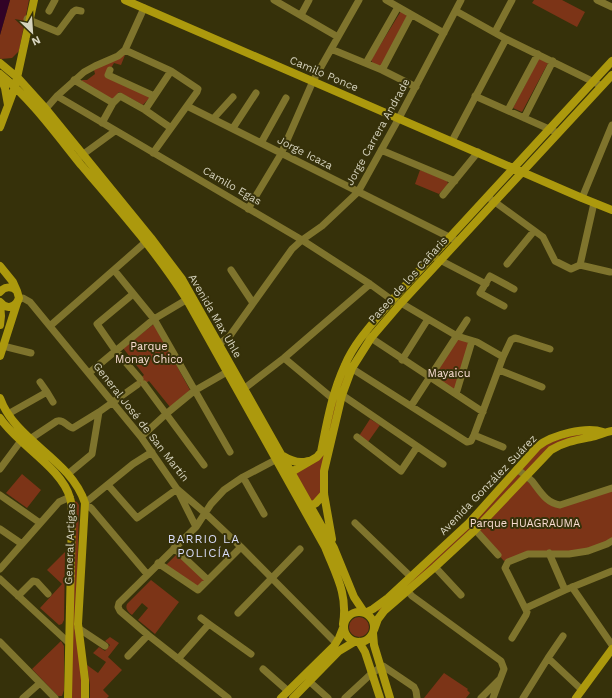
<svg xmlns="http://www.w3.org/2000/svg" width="612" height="698" font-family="'Work Sans',sans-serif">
<rect width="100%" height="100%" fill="#36310a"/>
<path fill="#7c3417" d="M10 0H29L19 51 12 58 1 59 0 58V35Z
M534 0H562L585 12 577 27 532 3Z
M401 11 407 16 381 66 373 64 371 60Z
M124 55H125L121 65 114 63 106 77 152 95 143 105 119 92 113 101 82 82V80H87L95 74 94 70Z
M539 58 548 63 522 112 513 108Z
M420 170 447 180 448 184 439 194 415 184Z
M154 324 190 390 170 407 149 381 139 387 135 383 144 375 123 348Z
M458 339 466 340 469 344 455 392 433 376Z
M345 364 352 368 322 494 311 505 293 473 318 458Z
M370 419 380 425 368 442 359 436Z
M590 430 591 437 558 446 487 518 382 614 375 608 450 542 538 446Z
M22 474 41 490 27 508 6 493Z
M527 481 552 506 612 491V540L588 550 515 558 504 561 477 531 512 492Z
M75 501 77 502 79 505 76 630 82 683V698H71L74 504Z
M65 552 64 620 62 624 59 625 40 608 62 584 47 570Z
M177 554 206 581 198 588 166 565Z
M151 580 179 602 155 634 138 620 148 608 142 603 132 615C128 612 125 609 127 604Z
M349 627a10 10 0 1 1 20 0a10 10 0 1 1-20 0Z
M110 637 119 643 108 657 122 670 103 690 109 696 107 698H90V685L87 665 98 673 106 662 93 653 99 647 105 651 110 645 105 641Z
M61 641 64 646V690L62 696H58L32 669Z
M444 673 468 689 467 690 470 693 466 698H424Z"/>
<path fill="#320326" d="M0 0H10L0 35Z"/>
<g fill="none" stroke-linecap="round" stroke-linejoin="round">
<path stroke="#7f742d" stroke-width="7" d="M274 0 338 37
M386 0 444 33
M597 0 612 7
M49 11 55 0
M456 11 506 39 602 86
M301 15 309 0
M27 19 58 32 73 12 76 10 81 11
M495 32 512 0
M331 49 382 70 416 87
M125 50 171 71 198 89 197 92 153 153
M366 63 398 7
M110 70 108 75 154 96
M382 70 411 15
M74 80 113 103
M57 96 302 240 370 284 392 300 401 303 457 336 477 342 503 357
M475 96 558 133
M187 106 457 241
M145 110 171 71
M508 110 538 54
M43 112 57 96 84 72 95 66 118 56 125 50 144 8
M524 118 553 61
M213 119 233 97
M102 123 113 103 120 96 145 110 171 128
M233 128 256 93
M452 141 506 39
M261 143 286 98
M381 150 455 181
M78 158 115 131
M443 195 478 152
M488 197 543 237 555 261 571 269 580 265 594 203
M582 198 612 125
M248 209 281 154 313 81 359 0
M436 258 486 284
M507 264 534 231
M580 265 610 272
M114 270 154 319 230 452
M231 270 253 303
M133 294 97 324 115 350 140 379
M18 300 23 298 30 302 141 437 177 489 205 513 241 547 336 643
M504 306 480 293 490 276 514 289
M50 326 149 239
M368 336 483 412
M3 346 31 353
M216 346 229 337 292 249 302 240 322 226 358 192 399 118 461 0
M284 358 332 398 342 395 443 464
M402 360 428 319
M348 366 467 442 471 441 474 435 503 357 511 340 515 338 519 339 550 349
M499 370 542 387
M89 373 154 319 191 297
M144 384 204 465
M241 391 284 358 370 284
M47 392 53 402
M456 394 472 341
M411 406 467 320
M8 414 47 392 40 382
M474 435 503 447
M141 437 166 414 194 391 227 372
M357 437 401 471 417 447
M30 439 57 421C64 419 67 427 73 428L99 412
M0 469 20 442
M517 469C522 473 528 477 532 481 540 491 546 503 560 505L612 488
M68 474 92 454 99 412 137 385
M243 477 264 514
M108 485 137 518 177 489 196 527
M0 495 40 523
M355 523 411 577
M469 523 498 555
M0 529 22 544
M174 548 208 580
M549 553 565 590
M158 563 198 590 241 547
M435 567 461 595
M0 569 59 502 70 497
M147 574 92 509 85 503 133 464 152 452
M0 579 69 643
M404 587 412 596 501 661 504 669 493 698
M572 587 612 645
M18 596 33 581 37 582 48 594
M526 608 565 590 612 571
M238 613 300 549
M201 618 209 624
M78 628 105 646
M512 638 526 615 527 612 505 568 508 562 528 554H569L588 551 607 544 612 541
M0 642 55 698
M128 656 148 635
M548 658 563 636
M178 659 209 624 251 654
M263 669 288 691
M310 682 328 698
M23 698 40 683
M228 698 148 635 120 611 118 607 119 603 196 527 211 504 224 490 243 477 281 457
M345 698 372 673 383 666 414 687 416 691 417 698
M481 698 499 680
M523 698 548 658 582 690"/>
<path stroke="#ac990d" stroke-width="8" d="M125 0 582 198 612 210
M0 63 18 78 46 109 151 238 182 279 334 548 354 597 364 612
M0 74C31 99 56 134 81 165 118 208 156 251 187 300L325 547C336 575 348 594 343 624
M0 76 5 88 8 105
M0 127 15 87 34 0
M0 266 13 282 17 291
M0 292C5 286 12 286 17 291L19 298C16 308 6 310 0 302
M0 303 1 316 0 325
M0 356 17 303
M0 398C16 442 70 458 85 503L78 624 85 680V698
M0 418C18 445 62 468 70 498 72 504 72 510 72 516L68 698
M283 456C291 461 299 464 308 461
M288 474 317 457 321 452C327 422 332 393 345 365 355 341 376 320 392 300L612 61
M306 509 316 503 324 494
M332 539 324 494V471L342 395 352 368 371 338 401 303 612 75
M344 627a15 15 0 1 1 30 0a15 15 0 1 1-30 0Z
M365 613 373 609 388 598 469 523 538 446C552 435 586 426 603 432
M374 630 378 619 384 611 435 567 475 530 551 450C564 442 576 440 591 437 598 436 604 432 612 431
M373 633 374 645 390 698
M359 642 365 652 380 698
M281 698 334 646 339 638 343 628
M293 698 339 651 354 642
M576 698 612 649"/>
</g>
<g text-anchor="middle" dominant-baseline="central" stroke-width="4" stroke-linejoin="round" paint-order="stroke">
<g font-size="11" fill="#d6d3be" stroke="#36310a">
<text transform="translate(324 74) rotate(23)">Camilo Ponce</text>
<text transform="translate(378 132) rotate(-61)">Jorge Carrera Andrade</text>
<text transform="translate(305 153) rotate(27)">Jorge Icaza</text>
<text transform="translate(232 186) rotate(30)">Camilo Egas</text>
<text transform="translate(408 280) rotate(-48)">Paseo de los Cañaris</text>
<text transform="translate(215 316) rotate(60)">Avenida Max Uhle</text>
<text transform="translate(141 422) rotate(52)">General José de San Martín</text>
<text transform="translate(488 485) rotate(-46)">Avenida González Suárez</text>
<text transform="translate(70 544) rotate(-88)">General Artigas</text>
</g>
<g font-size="11" fill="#f9dcd2" stroke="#36310a">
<text x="149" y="346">Parque<tspan x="149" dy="13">Monay Chico</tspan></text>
<text x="449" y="373">Mayaicu</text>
<text x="525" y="523">Parque HUAGRAUMA</text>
</g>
<g font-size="12" letter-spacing="1" fill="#d9dcf9" stroke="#36310a">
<text x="204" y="539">BARRIO LA<tspan x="204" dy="14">POLICÍA</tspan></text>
</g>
</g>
<g transform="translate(32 32) rotate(155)" stroke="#36310a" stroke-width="3" paint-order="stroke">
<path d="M0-3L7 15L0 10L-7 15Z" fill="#d6d3be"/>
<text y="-6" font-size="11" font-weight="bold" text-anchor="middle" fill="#d6d3be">N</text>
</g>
</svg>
